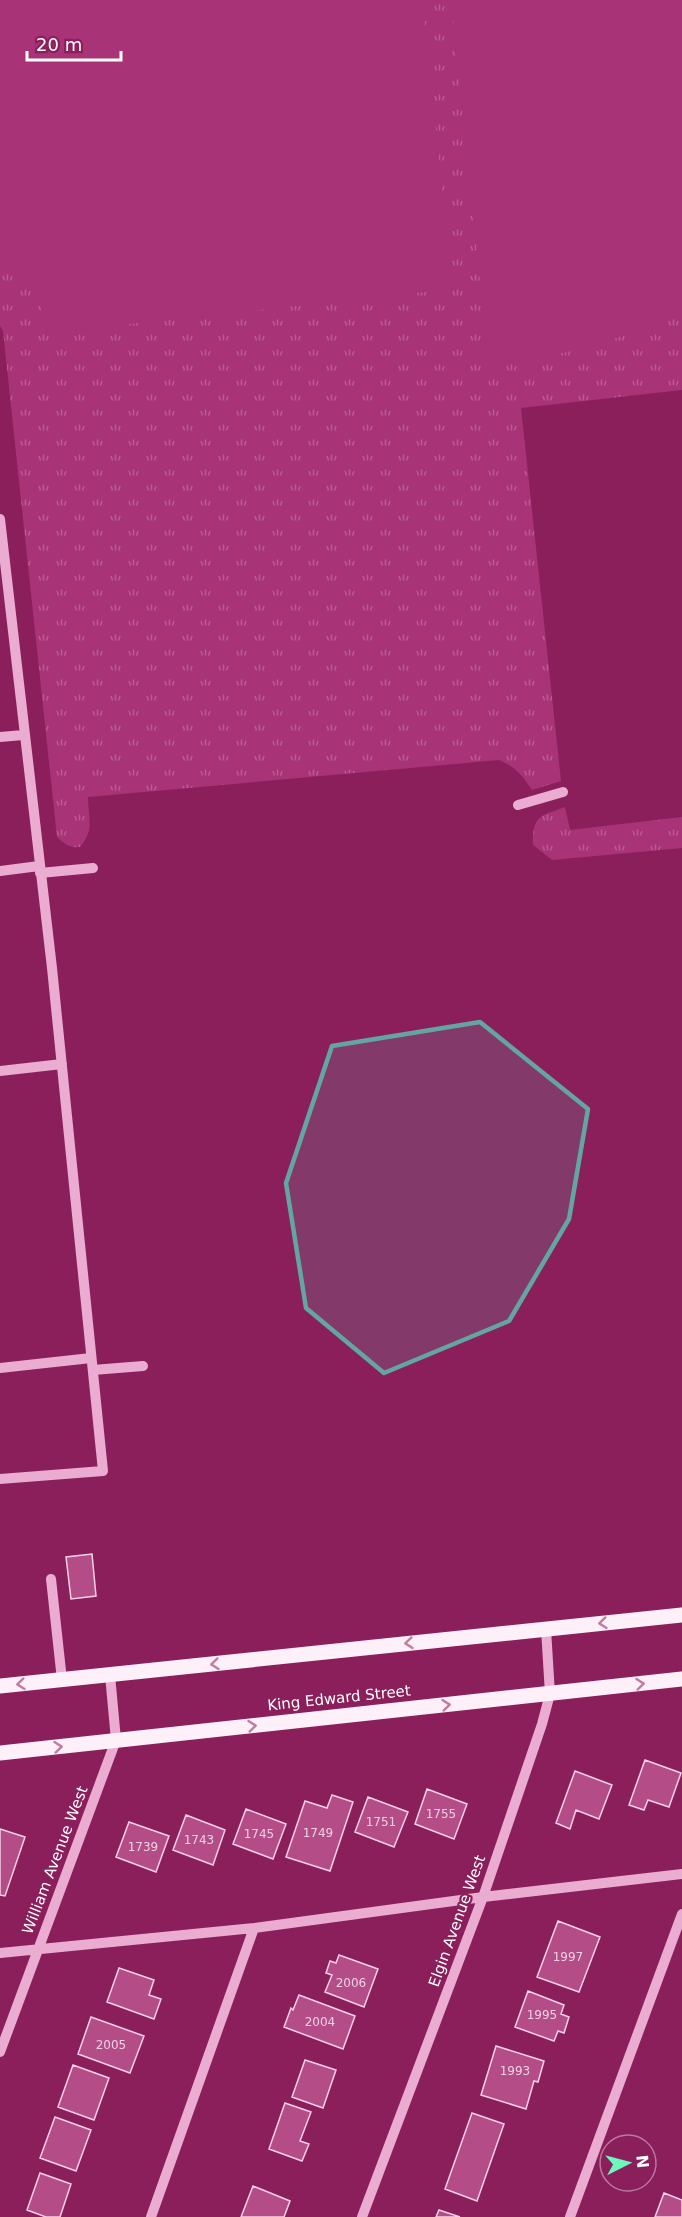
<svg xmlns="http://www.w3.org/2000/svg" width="682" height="2217" font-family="'DejaVu Sans',sans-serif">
<defs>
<pattern id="grass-tufts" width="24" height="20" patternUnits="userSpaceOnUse" patternTransform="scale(1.5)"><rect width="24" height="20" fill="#a83377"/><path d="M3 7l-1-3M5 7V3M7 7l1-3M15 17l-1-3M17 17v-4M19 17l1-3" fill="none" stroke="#b95c92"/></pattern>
</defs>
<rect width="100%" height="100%" fill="#8b1f5c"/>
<path fill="url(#grass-tufts)" d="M0 0H682V390L521 408 561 781 532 790C523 776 515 766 499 760L88 797C88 818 95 830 80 847 69 848 65 844 57 837L3 331 0 326Z
M565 807 570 830 682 817V848L552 860 533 845C532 816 540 816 565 807Z"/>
<path fill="#a83377" d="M0 0H422L453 289 45 333 37 270 0 273Z
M451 0H682V308C632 338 546 365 488 358Z"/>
<path fill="#b44c88" stroke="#f8d1e8" stroke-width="1.5" d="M92 1554 96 1596 71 1599 66 1557Z
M645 1760 681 1773 669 1807 648 1800 644 1810 629 1805Z
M575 1771 612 1785 599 1819 576 1810 570 1829 556 1823Z
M427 1789 467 1804 454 1839 415 1824Z
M332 1795 353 1802 330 1871 286 1857 305 1801 327 1808Z
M368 1797 408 1812 394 1847 355 1832Z
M246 1809 286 1824 273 1859 233 1844Z
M186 1815 225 1830 213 1865 173 1850Z
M129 1822 169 1836 156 1872 116 1857Z
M0 1829 25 1837 5 1896 0 1895Z
M558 1921 600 1937 579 1992 537 1977Z
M339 1955 378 1969 364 2007 325 1992 332 1975 326 1973 330 1961 336 1963Z
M119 1968 154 1980 149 1995 161 1999 154 2019 107 2002Z
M528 1991 564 2005 561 2014 569 2017 564 2033 558 2031 554 2041 515 2027Z
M299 1995 355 2016 343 2049 284 2027 291 2008 293 2010Z
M91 2017 144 2036 130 2073 78 2054Z
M496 2046 544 2061 538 2082 534 2081 526 2109 481 2095Z
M305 2060 336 2070 323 2108 292 2097Z
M73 2065 109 2078 94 2120 58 2107Z
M285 2103 311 2112 300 2141 309 2144 302 2161 269 2149Z
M472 2113 504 2124 477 2201 445 2189Z
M55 2117 91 2130 76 2171 40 2158Z
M40 2173 71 2184 60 2217H46L27 2210Z
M253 2186 290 2201 284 2217H241Z
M664 2193 682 2200V2217H655Z
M439 2210 460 2217H436Z"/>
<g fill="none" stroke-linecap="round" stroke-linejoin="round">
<path stroke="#ebacd1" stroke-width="10" d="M0 519 52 968 103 1471 0 1479
M0 737 23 735
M518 805 563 792
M0 871 39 866
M40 873 93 868
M0 1071 62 1064
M0 1368 91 1358
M93 1370 143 1366
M51 1579 62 1680
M0 1953 254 1928 483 1897 682 1874
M0 2052 116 1740 110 1675
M151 2217 254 1928
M362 2217 483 1897 542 1724 550 1694 546 1629
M570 2217 682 1914"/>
<path stroke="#fef0f8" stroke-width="15" d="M0 1686 682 1615
M0 1753 682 1679"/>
</g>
<defs><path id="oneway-chevron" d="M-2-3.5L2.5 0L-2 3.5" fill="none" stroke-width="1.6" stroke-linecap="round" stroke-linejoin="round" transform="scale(1.5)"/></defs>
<g stroke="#bf7da2">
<use href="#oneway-chevron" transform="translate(603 1623) rotate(174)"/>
<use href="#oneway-chevron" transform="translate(409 1643) rotate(174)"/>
<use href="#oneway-chevron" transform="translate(215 1664) rotate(174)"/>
<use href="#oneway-chevron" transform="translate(21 1684) rotate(174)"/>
<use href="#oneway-chevron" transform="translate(640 1684) rotate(-6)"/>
<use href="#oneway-chevron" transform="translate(446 1705) rotate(-6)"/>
<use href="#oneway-chevron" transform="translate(252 1726) rotate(-6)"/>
<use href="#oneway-chevron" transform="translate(58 1747) rotate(-6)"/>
</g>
<path fill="#63a6a1" fill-opacity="0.2" stroke="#63a6a1" stroke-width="4.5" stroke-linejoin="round" d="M480 1022 588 1109 569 1219 509 1321 384 1373 306 1308 286 1183 332 1046Z"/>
<g text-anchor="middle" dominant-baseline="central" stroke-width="4.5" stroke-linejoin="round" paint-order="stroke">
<g font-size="12" fill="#ecd2e1">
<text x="441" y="1814">1755</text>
<text x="381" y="1822">1751</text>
<text x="318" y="1833">1749</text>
<text x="259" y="1834">1745</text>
<text x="199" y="1840">1743</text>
<text x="143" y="1847">1739</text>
<text x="568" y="1957">1997</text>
<text x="351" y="1983">2006</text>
<text x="542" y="2015">1995</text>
<text x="320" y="2022">2004</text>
<text x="111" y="2045">2005</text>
<text x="515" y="2071">1993</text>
</g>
<g font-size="15" fill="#fff" stroke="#8b1f5c">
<text transform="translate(339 1698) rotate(-6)">King Edward Street</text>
<text transform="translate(55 1860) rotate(-69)">William Avenue West</text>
<text transform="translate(457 1921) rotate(-70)">Elgin Avenue West</text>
</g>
</g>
<g transform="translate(628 2163) rotate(84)"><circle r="28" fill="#8b1f5c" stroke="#b9799d" stroke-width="1.5"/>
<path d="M0-4.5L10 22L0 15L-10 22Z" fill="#6cf9be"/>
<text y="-9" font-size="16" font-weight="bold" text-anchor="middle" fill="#ffffff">N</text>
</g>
<path d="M27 51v9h94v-9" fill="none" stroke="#ffffff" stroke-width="3"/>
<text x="36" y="51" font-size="18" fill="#ffffff" stroke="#8b1f5c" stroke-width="4.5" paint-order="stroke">20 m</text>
</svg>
